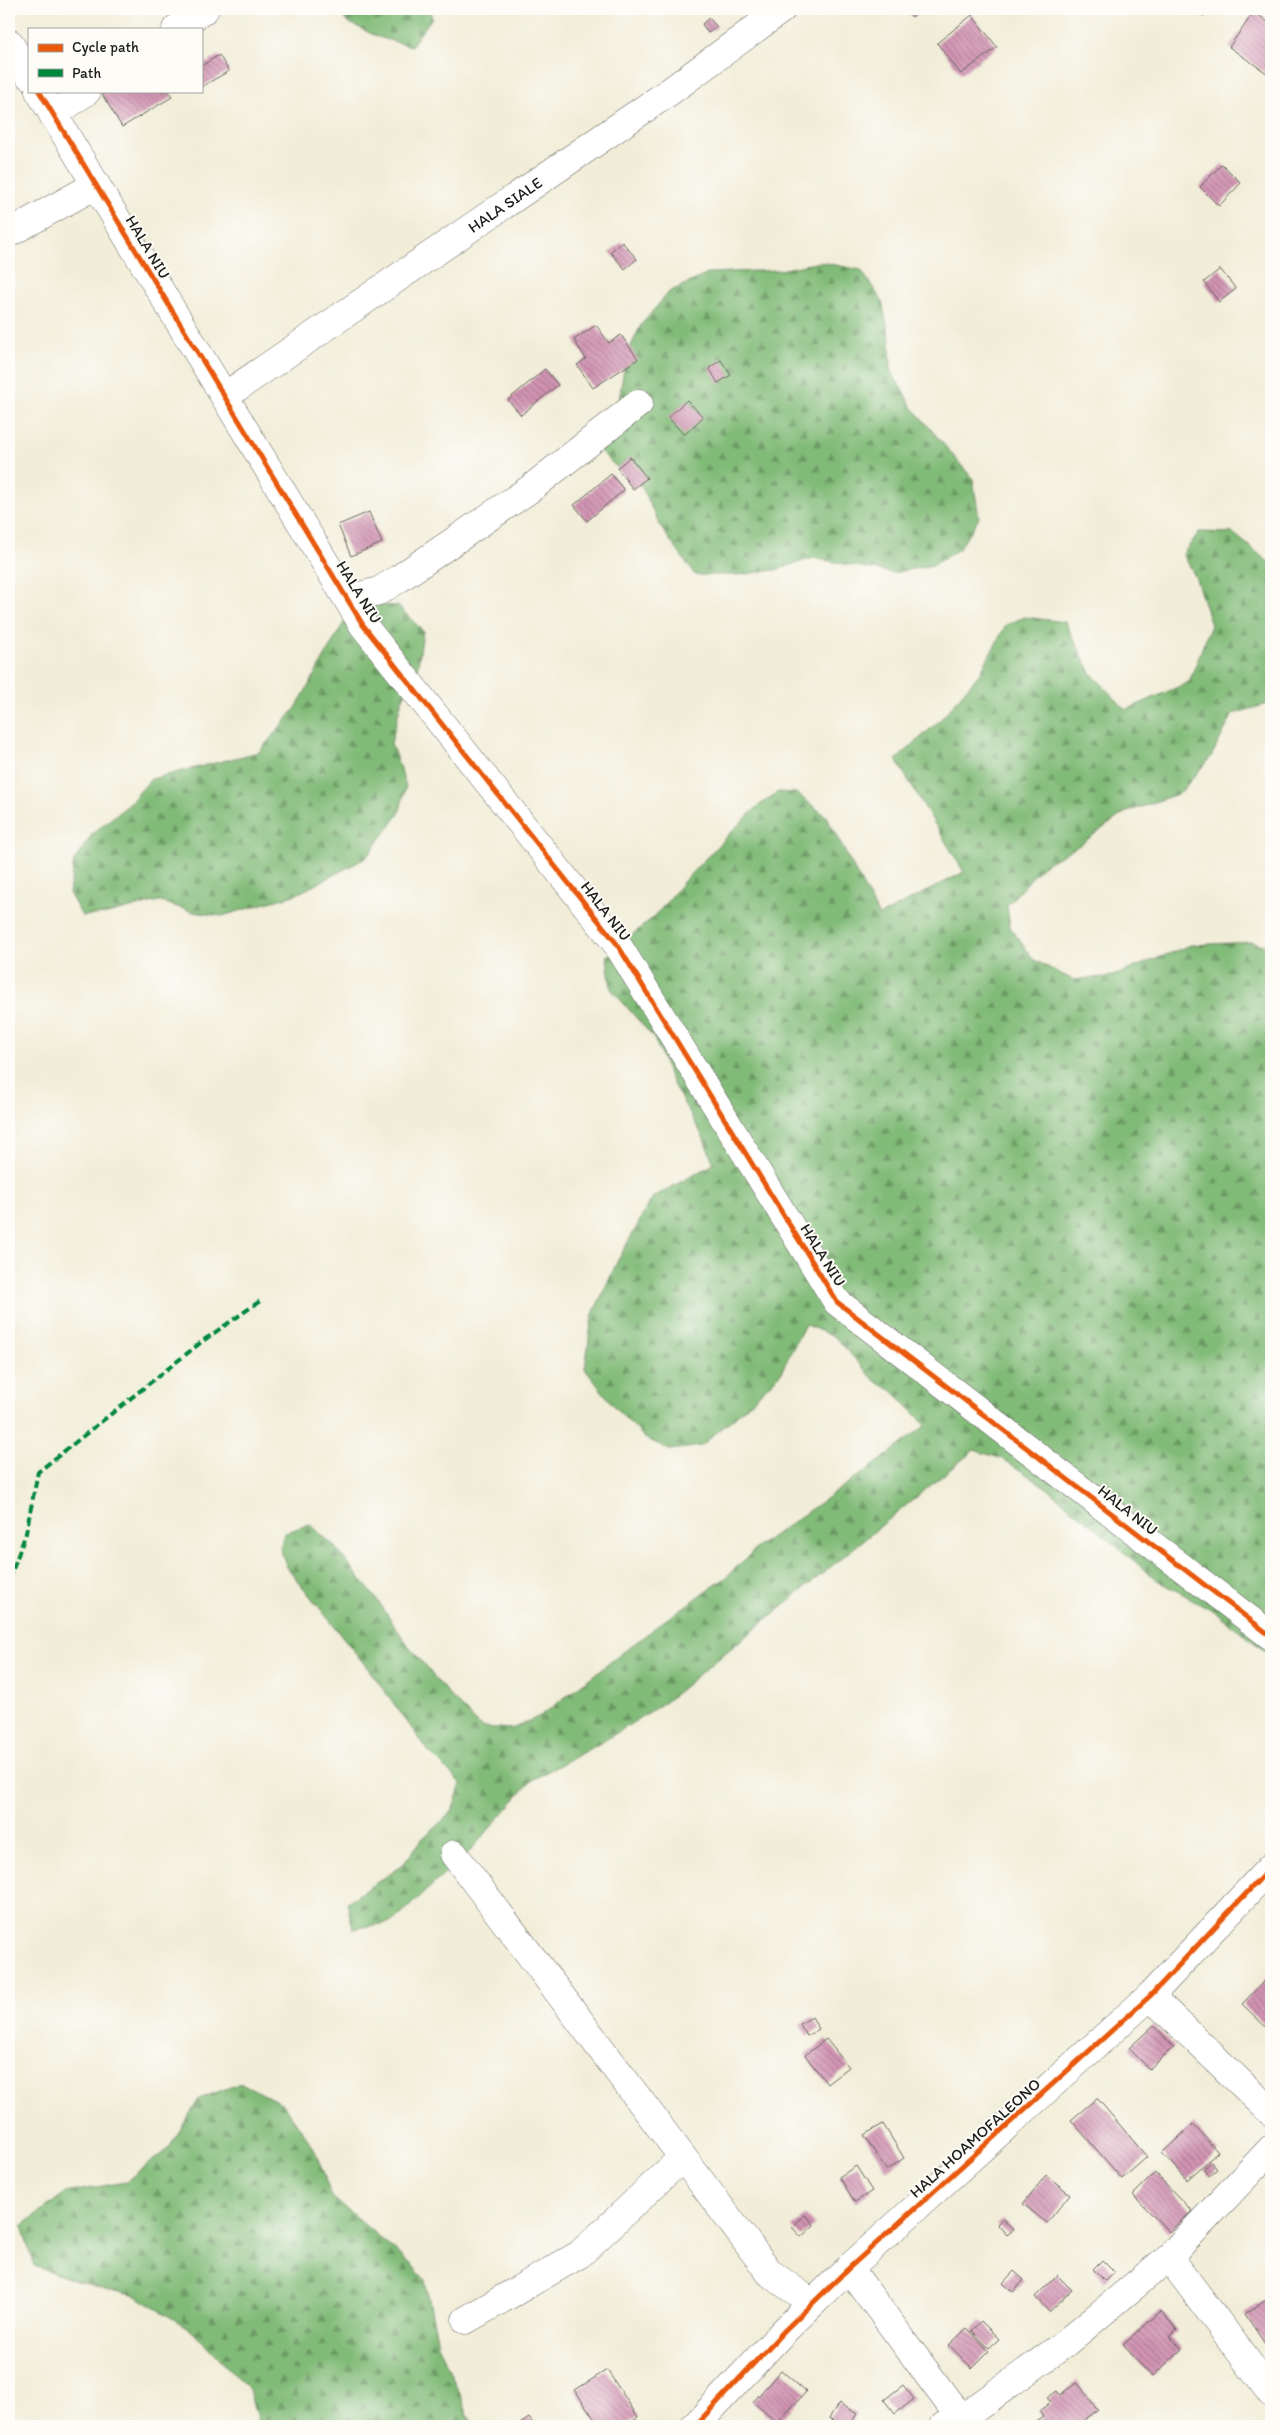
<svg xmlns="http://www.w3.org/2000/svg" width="1280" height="2435" font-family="Itim,sans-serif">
<defs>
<pattern id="forest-firs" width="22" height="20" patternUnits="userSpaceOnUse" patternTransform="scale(1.25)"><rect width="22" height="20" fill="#81bb78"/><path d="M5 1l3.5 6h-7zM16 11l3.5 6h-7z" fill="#699762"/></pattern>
<pattern id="building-back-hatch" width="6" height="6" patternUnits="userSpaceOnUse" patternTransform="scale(1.25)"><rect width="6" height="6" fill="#d294b3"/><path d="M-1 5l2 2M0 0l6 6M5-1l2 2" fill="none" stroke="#aa7891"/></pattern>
</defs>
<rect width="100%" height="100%" fill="#fdfcf7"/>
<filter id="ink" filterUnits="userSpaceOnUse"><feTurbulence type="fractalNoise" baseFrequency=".02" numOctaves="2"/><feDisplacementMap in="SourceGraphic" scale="10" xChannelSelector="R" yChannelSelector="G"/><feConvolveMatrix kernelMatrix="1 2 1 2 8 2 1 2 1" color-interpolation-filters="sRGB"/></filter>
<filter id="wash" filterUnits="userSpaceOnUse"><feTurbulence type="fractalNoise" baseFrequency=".0096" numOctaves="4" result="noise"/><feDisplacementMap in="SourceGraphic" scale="20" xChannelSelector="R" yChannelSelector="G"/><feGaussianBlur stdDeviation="1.12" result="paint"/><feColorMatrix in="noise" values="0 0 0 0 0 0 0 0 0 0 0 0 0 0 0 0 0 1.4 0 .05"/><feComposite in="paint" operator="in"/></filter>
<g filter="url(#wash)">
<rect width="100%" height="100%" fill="#f1edd8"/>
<path fill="url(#forest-firs)" stroke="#4e6c4a" d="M337 9H430L432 18 411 46 378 37 346 21Z
M820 262 861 270 882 301 890 340 891 371 912 407 973 479 979 518 959 549 933 565 893 573 813 558 775 570 737 575H695L662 529 640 484 613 464 595 446 618 407 626 356 641 325 669 292 710 273 780 270Z
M1199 532 1233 533 1271 564V703L1233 714 1211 757 1180 793 1124 813 1078 846 1042 866 1007 905 1010 927 1034 960 1073 980 1113 976 1191 945 1253 942 1271 947V1656L1216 1612 1157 1580 1047 1488 1003 1459 974 1450 665 1702 604 1741 532 1780 471 1850 392 1922 353 1929 347 1902 402 1866 423 1838 452 1812 461 1784 429 1752 373 1675 287 1567 280 1549 284 1533 310 1524 334 1546 375 1597 408 1645 449 1695 481 1727 512 1729 542 1715 661 1623 724 1579 760 1545 881 1460 926 1425 891 1390 876 1382 836 1338 805 1324 780 1374 745 1408 701 1446 669 1450 644 1437 616 1409 585 1369 592 1316 618 1260 653 1197 714 1164 702 1135 673 1084 654 1038 611 989 607 956 656 915 685 880 727 836 757 807 778 792 796 793 826 816 879 916 964 872 896 760 940 720 980 673 1006 625 1025 617 1065 622 1091 673 1126 710 1189 682 1211 625 1195 576 1183 554Z
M364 604 398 606 423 631 418 666 401 703 391 743 406 786 399 814 366 858 297 894 222 916 194 912 158 901 107 914 82 916 69 893 74 861 93 833 127 806 151 779 259 752 296 708 343 624Z
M241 2083 283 2104 314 2148 332 2197 412 2265 425 2280 438 2344 473 2426H259L249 2390 193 2331 136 2296 79 2282 34 2266 22 2226 65 2193 125 2182 169 2148 199 2099Z"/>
<g id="blocks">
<path fill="url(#building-back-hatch)" d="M880 9H892L884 14Z
M906 9H923L912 17Z
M1191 9H1208L1204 16Z
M1254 12 1271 24V76L1229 47Z
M972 15 997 47 961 74 937 43Z
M709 18 717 27 708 33 702 24Z
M219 55 229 71 201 87V66Z
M100 91H169L172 97 122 127Z
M1222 164 1241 183 1219 206 1200 187Z
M622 242 637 259 625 269 610 252Z
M1220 269 1236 289 1219 302 1204 282Z
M596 325 609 343 621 335 638 359 593 388 577 365 586 359 574 340Z
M721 360 731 375 718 383 709 368Z
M545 369 558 385 521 415 508 400Z
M687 400 703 417 684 435 668 417Z
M630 457 647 478 633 489 617 468Z
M611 474 624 490 587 521 574 505Z
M369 512 382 543 351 556 338 525Z
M1271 1974V2032L1242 2004Z
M812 2017 819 2029 807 2036 800 2024Z
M1154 2025 1174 2047 1149 2069 1129 2048Z
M826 2039 849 2067 827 2084 805 2055Z
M1097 2098 1147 2157 1122 2179 1071 2120Z
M883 2124 904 2158 886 2170 864 2135Z
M1193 2124 1218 2152 1187 2180 1162 2153Z
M1211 2162 1217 2169 1209 2176 1203 2169Z
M856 2166 872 2191 855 2202 839 2177Z
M1155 2173 1192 2211 1169 2232 1133 2195Z
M1046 2175 1070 2194 1047 2223 1023 2204Z
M805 2215 814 2225 801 2237 792 2227Z
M1003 2219 1013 2230 1007 2235 997 2224Z
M1102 2260 1114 2272 1105 2281 1093 2269Z
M1014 2271 1024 2280 1013 2292 1003 2283Z
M1057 2275 1072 2290 1049 2312 1035 2297Z
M1266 2300 1271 2308V2340L1265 2344 1245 2314Z
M1161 2311 1177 2330 1170 2337 1182 2349 1152 2377 1123 2345Z
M981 2321 999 2339 989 2348 972 2331Z
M967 2328 989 2351 972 2368 949 2345Z
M607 2370 638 2417 624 2426H599L575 2390Z
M781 2370 806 2392 777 2423 753 2402Z
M1077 2382 1098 2410 1081 2422 1084 2426H1036L1034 2423 1043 2417 1039 2411 1051 2402 1047 2398 1057 2391 1060 2395Z
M903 2385 914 2399 895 2414 884 2400Z
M839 2403 857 2414 849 2426H842L829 2418Z
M529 2418 535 2426H517Z"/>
</g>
</g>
<g filter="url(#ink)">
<use href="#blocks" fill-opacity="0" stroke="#67655e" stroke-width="1"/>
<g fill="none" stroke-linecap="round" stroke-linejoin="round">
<g stroke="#67655e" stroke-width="29">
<g id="minor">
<path d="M176 29 205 9"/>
<path d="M9 43 29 75"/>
<path d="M39 91 363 625 617 944 837 1302 1271 1636"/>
<path d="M53 115 87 91"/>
<path d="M9 233 96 185"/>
<path id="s1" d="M225 396 672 90 782 9"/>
<path d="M348 599 379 591 397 580 530 489 639 403"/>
<path d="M454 1854 770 2273 812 2303"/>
<path d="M1150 1996 1271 2112"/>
<path d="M1169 2257 1271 2393"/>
<path d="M849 2268 961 2419 944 2426"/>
<path d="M466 2320 580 2254 681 2159"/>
<path d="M695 2426 785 2330 849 2268 1150 1996 1271 1867"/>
<path d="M967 2426 961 2419 1063 2345 1169 2257 1271 2149"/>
</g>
</g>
<use href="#minor" stroke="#fff" stroke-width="28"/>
<path stroke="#00873e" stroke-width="4" stroke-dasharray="8 4" stroke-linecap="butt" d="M9 1580 26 1533 38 1472 204 1340 260 1301"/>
<g stroke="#fdfcf7" stroke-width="8">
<path id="cycleway" d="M39 91 363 625 617 944 837 1302 1271 1636
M695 2426 785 2330 849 2268 1150 1996 1271 1867"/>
</g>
<use href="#cycleway" stroke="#e8590c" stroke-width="5"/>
</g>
</g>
<g text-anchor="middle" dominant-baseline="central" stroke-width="4" stroke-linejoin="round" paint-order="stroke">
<g font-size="16" fill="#1c1c1c" stroke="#fdfcf7">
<text stroke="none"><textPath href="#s1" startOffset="339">HALA SIALE</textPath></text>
<text transform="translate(148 247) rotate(59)">HALA NIU</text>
<text transform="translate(359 592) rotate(58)">HALA NIU</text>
<text transform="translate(606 911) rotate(52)">HALA NIU</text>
<text transform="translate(823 1255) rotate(58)">HALA NIU</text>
<text transform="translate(1128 1510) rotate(38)">HALA NIU</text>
<text transform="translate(975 2138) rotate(-42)">HALA HOAMOFALEONO</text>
</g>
</g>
<rect width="1280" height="2435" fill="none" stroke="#fdfcf7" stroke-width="30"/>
<rect x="28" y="28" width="175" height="65" fill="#fdfcf7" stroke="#a3a29f"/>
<rect x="38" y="44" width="25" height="8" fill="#e8590c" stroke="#a3a29f"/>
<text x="72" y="52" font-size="15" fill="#1c1c1c">Cycle path</text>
<rect x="38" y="69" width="25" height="8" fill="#00873e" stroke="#a3a29f"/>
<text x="72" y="78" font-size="15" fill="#1c1c1c">Path</text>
</svg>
